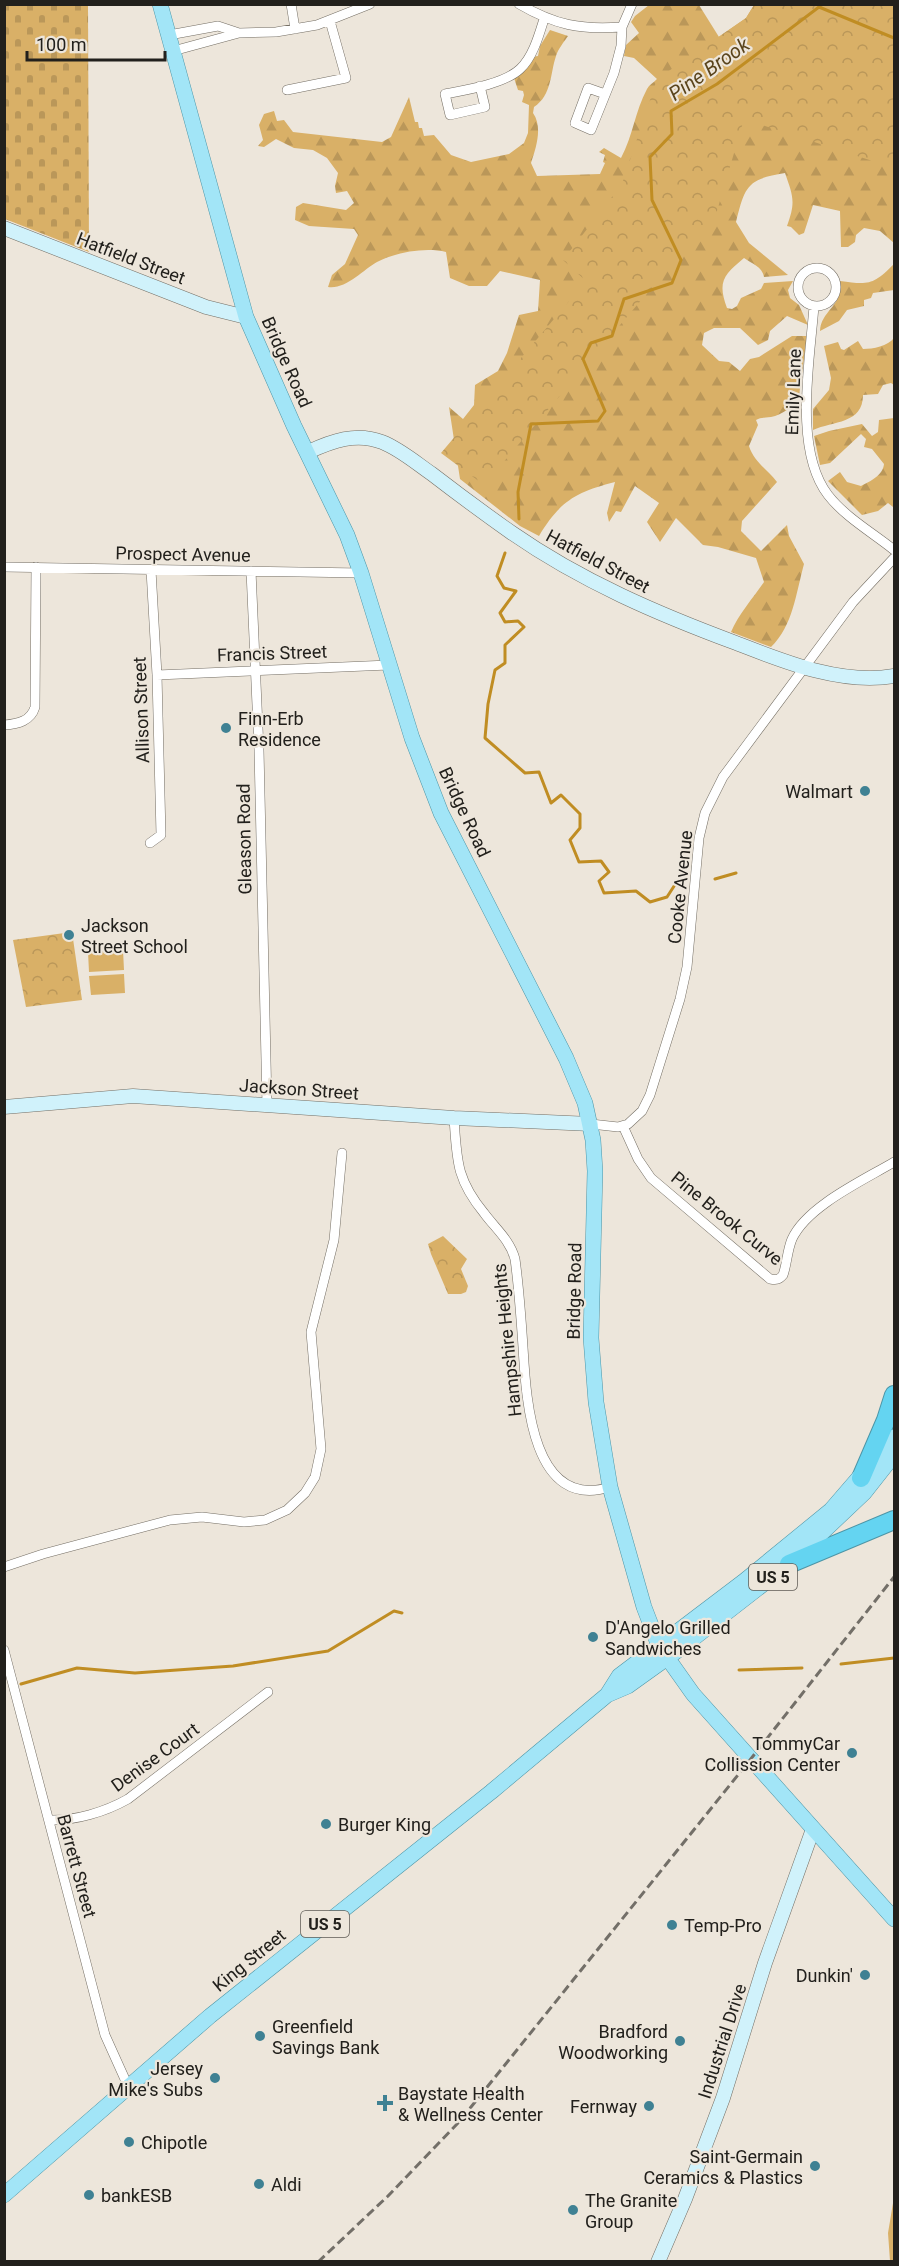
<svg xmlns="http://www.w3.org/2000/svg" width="899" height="2266" font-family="Roboto,sans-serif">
<defs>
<pattern id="forest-firs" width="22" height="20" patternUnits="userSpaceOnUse" patternTransform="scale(1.5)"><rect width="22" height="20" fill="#d9b067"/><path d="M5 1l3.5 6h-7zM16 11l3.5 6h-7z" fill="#ba9759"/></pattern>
<pattern id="cemetery-stones" width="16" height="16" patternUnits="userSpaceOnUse" patternTransform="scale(1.5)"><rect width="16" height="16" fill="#d9b067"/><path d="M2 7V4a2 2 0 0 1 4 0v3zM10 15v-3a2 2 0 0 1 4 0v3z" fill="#ba9759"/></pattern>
<pattern id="park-crowns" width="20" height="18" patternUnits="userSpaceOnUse" patternTransform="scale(1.5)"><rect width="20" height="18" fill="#d9b067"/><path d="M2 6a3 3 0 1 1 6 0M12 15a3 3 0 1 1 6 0" fill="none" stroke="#ba9759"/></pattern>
</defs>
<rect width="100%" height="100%" fill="#ede6db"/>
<path fill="url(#forest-firs)" d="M649 5H699L719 37 746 18 754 5H894V243L880 231 864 228 856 235 855 242 848 247H841L840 211 813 205 804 233 799 235 791 227 787 226C796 202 793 196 785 173 747 179 745 186 736 222L749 243 788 275 764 277C762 266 752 264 744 258 724 275 717 281 727 308L732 309 737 306 741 298 761 289 764 283 793 281 788 290 790 298 799 305 808 325 787 316 770 331 768 340 758 345 740 328H714L704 333 702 345 719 361 729 362 740 371 750 359 759 357 792 336H807L799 396C795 406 782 415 771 417 764 418 761 417 756 420L758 425 749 446C754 462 767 469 777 482L742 521 741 531 761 551 787 525 789 536 804 564C796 593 793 626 771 647L731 632C738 615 753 598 764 582L756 558 718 547 703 545 676 518 660 542 647 522 659 503 635 486 621 512 616 511 609 522 607 513 615 482C576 492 560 501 539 536L520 526 460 479 449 407 463 419 474 405 475 385 498 371 507 353 519 315 538 311 540 280 500 271 487 286H469L450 278 446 252C426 247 396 252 377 262 363 270 345 290 328 287L332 275 345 264 358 235 354 229 309 226 295 220 296 207 303 203 346 210 354 203 347 191 336 193 335 186 338 173 327 158 313 150 294 148 276 139 264 147 258 146 263 140 259 125 264 114 274 111 277 121 284 120 293 132 382 142 391 137 409 97 415 122H418L419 128H422L424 136 434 135 451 155 471 162 509 154 524 143 528 133 529 105 522 102 524 95 523 91 518 90 514 78 532 57 538 56 540 46 550 30 568 36C564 42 558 49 556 56 550 74 552 95 534 107L533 113C543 127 536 148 531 163L537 176 600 174 605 163 603 162 605 155 599 152 604 148 621 158C633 136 635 111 647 89 649 85 653 83 657 79L634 58 624 56 626 45 639 33 631 22 635 16Z
M894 264V290L873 293 871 298 864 300V306L847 310 839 321 820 331C821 310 844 306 840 281 869 285 873 285 894 264Z
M894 338V385L891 383 883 385 878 394 863 395C863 424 833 421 813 430V409L829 390 831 378 824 346 838 342 841 349 844 350 858 341 863 349C873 349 888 346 894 338Z
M894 418V504L893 507 888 503 878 511 862 515 828 481 840 472 847 482 861 486C871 481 883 475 884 464L872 449 864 447 866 439 861 434 830 463 820 465 814 436 829 431 862 424 872 436 878 432 879 420Z
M894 2197V2261H890L888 2233Z"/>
<path fill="url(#cemetery-stones)" d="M4 5H88L89 252 5 219Z"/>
<path fill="url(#park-crowns)" d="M754 5H894V168L744 119 717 211 484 485 441 453 586 281 563 260 622 184 657 79 746 18Z
M72 932 82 1000 26 1007 13 940Z
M443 1236 467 1259 461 1269 468 1286 466 1292 461 1294H448L431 1254 428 1244Z"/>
<path fill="#d9b067" d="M123 950 124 970 89 972 88 952Z
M124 974 125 993 91 995 89 976Z"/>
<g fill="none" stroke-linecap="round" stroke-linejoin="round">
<path stroke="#c08d23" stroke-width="3" d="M519 519 518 492 531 424 598 421 605 411 583 359 591 343 612 336 624 299 672 283 681 260 652 200 650 157 672 134 671 111 717 84 819 7 894 38
M505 553 497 576 504 588 516 591 500 613 505 622 518 621 524 627 505 645V663L495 670 488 704 485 738 525 773 539 772 551 803 561 795 580 814V828L570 840 579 862 601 861 609 872 599 881 604 893 636 891 650 902 667 897 678 880
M715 879 736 873
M841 1664 894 1658
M739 1670 802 1668
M21 1684 77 1668 135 1673 233 1666 328 1651 394 1611 402 1613"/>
<g stroke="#746e64" stroke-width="10">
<path id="street" d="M291 4 295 29
M519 4C555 25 580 30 622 27
M169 35 218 26 239 33
M173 51 239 33 276 32 317 25 370 4
M480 86 485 107 450 115 445 94C466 90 504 84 520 69 533 57 539 35 544 19
M287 90 346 78 330 21
M605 94 588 88 575 123 591 130 614 73 621 46 622 27 632 4
M798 287a19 19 0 1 1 38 0a19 19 0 1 1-38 0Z
M814 306C810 361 793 449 828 495 845 517 873 533 894 550
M4 567 361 573
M251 571 259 750 267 1105
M157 675 389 665
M4 725C18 724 31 721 35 707L36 567
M150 843 161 835 157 675 151 570
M454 1118C457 1160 456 1179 484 1213 495 1228 510 1240 515 1259 519 1288 521 1317 523 1347 526 1396 531 1512 610 1487
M591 1124 618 1127 628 1124 642 1111 650 1095 680 999 687 967 699 838 705 813 723 777 853 602 894 558
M623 1126 638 1159 651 1178 770 1279C776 1280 779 1280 783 1275 787 1264 787 1251 792 1239 807 1206 864 1180 894 1162
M4 1567 43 1554 170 1520 202 1517 244 1522 265 1520 287 1510 305 1493 315 1477 321 1449 311 1332 334 1240 342 1153
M4 1650 105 2035 128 2086
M49 1820C75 1821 105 1812 128 1799L268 1692"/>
</g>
<g stroke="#746e64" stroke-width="15">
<path id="secondary" d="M4 228 206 307 246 317
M308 452C332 441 356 432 382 442 400 449 416 463 432 474 458 494 485 514 512 533 581 581 658 614 736 643 785 662 841 685 894 676
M4 1107 133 1096 454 1118 591 1124
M658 2262 685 2199 723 2098 765 1963 813 1829"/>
</g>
<g stroke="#4d95a6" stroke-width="16">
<path id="primary" d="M160 4 246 317 294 426 347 535 361 573 412 738 441 813 566 1058 585 1103 593 1140 595 1171 591 1338 596 1402 610 1487 644 1607 659 1646 693 1694 894 1919
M607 1695 619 1676 743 1582 831 1510 894 1437
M4 2195 210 2016 491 1792 589 1710 607 1695 628 1686 681 1648 789 1564 864 1493 894 1455"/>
</g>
<g stroke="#4d95a6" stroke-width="20">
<path id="highway" d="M861 1478 886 1420 894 1395
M789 1564 894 1520"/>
</g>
<use href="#street" stroke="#fff" stroke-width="9"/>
<use href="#secondary" stroke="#d0f2fb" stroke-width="14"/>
<use href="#primary" stroke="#a2e5f7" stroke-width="15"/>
<use href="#highway" stroke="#64d4f1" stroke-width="18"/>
<path stroke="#736f68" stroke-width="3" stroke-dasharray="9 4.5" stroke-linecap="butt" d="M318 2262 388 2196 459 2122 750 1760 894 1577"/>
</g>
<g fill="#3f8193" stroke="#ede6db" stroke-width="2">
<circle cx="226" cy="728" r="6"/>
<circle cx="865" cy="791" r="6"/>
<circle cx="69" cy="935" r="6"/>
<circle cx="593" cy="1637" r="6"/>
<circle cx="852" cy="1753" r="6"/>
<circle cx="326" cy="1824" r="6"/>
<circle cx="672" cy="1925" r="6"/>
<circle cx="865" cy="1975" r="6"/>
<circle cx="260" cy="2036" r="6"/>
<circle cx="680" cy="2041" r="6"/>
<circle cx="215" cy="2078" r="6"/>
<path d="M382 2094h6v6h6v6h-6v6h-6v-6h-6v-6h6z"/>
<circle cx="649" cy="2106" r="6"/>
<circle cx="129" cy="2142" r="6"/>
<circle cx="815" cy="2166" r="6"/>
<circle cx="259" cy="2184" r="6"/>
<circle cx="89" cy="2195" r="6"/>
<circle cx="573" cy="2210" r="6"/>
</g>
<g text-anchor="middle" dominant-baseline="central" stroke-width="4.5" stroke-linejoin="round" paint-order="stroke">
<g fill="#ede6db" stroke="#5f5b55" stroke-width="1.5">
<rect x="749" y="1564" width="48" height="26" rx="4.5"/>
<rect x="301" y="1911" width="48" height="26" rx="4.5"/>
</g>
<g font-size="16" font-weight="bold" fill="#22201c">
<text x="773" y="1577">US 5</text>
<text x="325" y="1924">US 5</text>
</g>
<g font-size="18" fill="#22201c" stroke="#ede6db">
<text transform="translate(131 258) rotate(21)">Hatfield Street</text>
<text transform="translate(287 362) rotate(66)">Bridge Road</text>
<text transform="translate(793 392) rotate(-88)">Emily Lane</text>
<text transform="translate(183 554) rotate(1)">Prospect Avenue</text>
<text transform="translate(598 561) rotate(28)">Hatfield Street</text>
<text transform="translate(272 653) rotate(-2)">Francis Street</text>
<text transform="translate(141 710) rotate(-92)">Allison Street</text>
<text transform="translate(465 812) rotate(65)">Bridge Road</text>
<text transform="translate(244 839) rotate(-91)">Gleason Road</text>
<text transform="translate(680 887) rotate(-84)">Cooke Avenue</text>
<text transform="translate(299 1089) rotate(4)">Jackson Street</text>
<text transform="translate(727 1218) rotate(39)">Pine Brook Curve</text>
<text transform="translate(574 1291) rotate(-89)">Bridge Road</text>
<text transform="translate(507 1340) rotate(-96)">Hampshire Heights</text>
<text transform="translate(155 1757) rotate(-36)">Denise Court</text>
<text transform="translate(77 1866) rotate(75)">Barrett Street</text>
<text transform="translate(249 1960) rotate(-39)">King Street</text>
<text transform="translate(722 2041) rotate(-72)">Industrial Drive</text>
</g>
<g font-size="18" fill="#22201c" stroke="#ede6db" text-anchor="start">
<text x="238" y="718">Finn-Erb<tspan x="238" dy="21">Residence</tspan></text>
<text x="853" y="791" text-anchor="end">Walmart</text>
<text x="81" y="925">Jackson<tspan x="81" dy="21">Street School</tspan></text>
<text x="605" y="1627">D'Angelo Grilled<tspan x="605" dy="21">Sandwiches</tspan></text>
<text x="840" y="1743" text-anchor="end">TommyCar<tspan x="840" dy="21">Collission Center</tspan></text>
<text x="338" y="1824">Burger King</text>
<text x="684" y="1925">Temp-Pro</text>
<text x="853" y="1975" text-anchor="end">Dunkin'</text>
<text x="272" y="2026">Greenfield<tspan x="272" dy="21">Savings Bank</tspan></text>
<text x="668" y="2031" text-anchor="end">Bradford<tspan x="668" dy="21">Woodworking</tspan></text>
<text x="203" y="2068" text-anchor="end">Jersey<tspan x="203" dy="21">Mike's Subs</tspan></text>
<text x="398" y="2093">Baystate Health<tspan x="398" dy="21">&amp; Wellness Center</tspan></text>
<text x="637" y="2106" text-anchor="end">Fernway</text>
<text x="141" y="2142">Chipotle</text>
<text x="803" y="2156" text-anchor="end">Saint-Germain<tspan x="803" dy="21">Ceramics &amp; Plastics</tspan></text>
<text x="271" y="2184">Aldi</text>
<text x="101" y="2195">bankESB</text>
<text x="585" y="2200">The Granite<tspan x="585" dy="21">Group</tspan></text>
</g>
<g font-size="20" font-style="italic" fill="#5a441c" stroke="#ede6db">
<text transform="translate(709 69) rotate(-35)">Pine Brook</text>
</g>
</g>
<rect width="899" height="2266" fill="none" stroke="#22201c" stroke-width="12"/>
<path d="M27 51v9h138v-9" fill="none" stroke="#22201c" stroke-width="3"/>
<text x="36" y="51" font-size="18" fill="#22201c" stroke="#ede6db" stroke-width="4.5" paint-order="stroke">100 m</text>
</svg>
